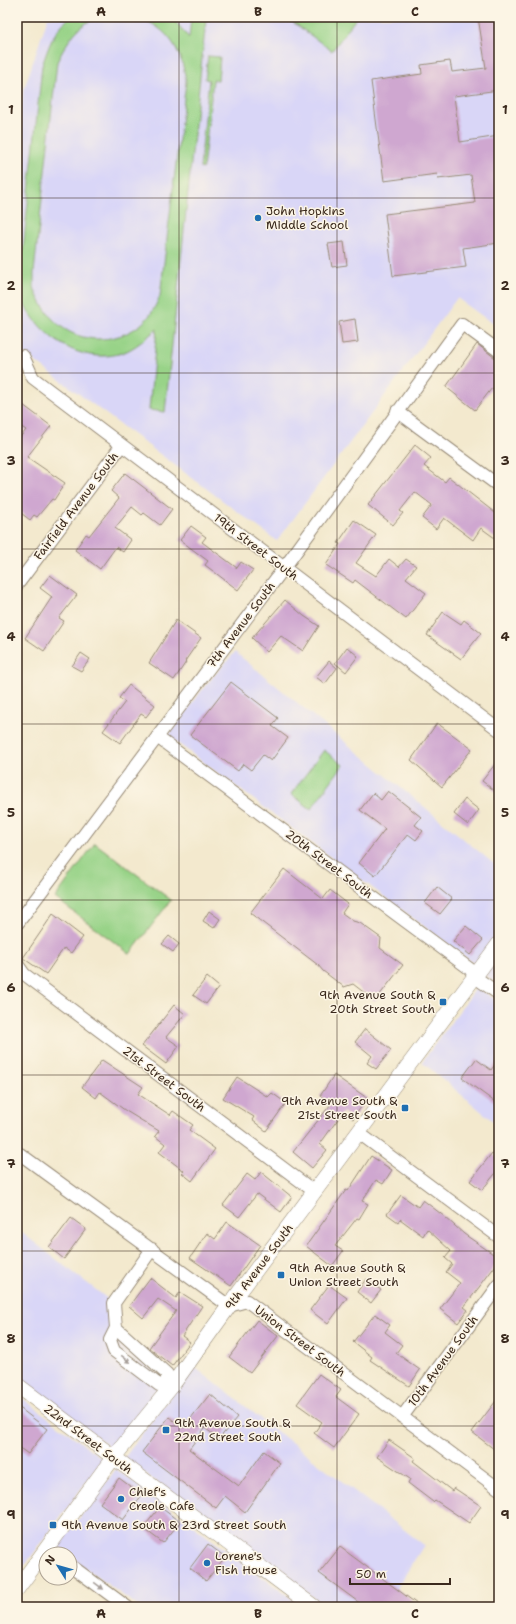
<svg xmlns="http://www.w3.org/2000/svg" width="516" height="1624" font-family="'Shantell Sans',sans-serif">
<rect width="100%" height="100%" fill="#fcf5e5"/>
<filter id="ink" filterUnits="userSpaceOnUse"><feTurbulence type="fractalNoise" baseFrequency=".025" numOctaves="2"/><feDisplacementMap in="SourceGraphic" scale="8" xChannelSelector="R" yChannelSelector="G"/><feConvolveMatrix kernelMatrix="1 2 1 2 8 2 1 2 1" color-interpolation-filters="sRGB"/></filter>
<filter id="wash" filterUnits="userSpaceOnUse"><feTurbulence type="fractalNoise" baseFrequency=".012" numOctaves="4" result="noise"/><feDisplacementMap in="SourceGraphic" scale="16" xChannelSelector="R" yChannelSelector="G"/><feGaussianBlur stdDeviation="0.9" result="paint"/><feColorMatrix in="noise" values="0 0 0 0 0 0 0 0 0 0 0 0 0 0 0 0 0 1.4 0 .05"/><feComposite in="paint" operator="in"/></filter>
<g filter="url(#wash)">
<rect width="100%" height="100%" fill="#f3e9ce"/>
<path fill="#d9d6f7" d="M48 17H499V328L457 298 277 541 17 348V139L23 92Z
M235 652 499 868V931L475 964 168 736 205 686Z
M499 957V985L485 975Z
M477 987 499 1002V1126L422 1062Z
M17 1229 113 1303 109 1311 108 1317 121 1346 164 1379 112 1448 17 1377Z
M193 1366 424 1545 385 1607H326L124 1458Z
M17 1394 103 1459 17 1576Z
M116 1469 303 1607H139L70 1557V1554H67L58 1547Z"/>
<path fill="#98d388" stroke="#6a7e53" d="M71 17H101C78 22 67 42 57 62L34 272C34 276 34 282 34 287 36 295 41 303 45 309 66 342 108 348 139 326 150 318 155 307 160 296L186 82C182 50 169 29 138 17 170 17 169 12 189 38L191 18 206 20 165 412 149 410 157 329C146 338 136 348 122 353 87 364 51 344 32 316 29 312 25 307 24 303 22 295 21 286 20 279L42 66C48 48 54 28 71 17Z
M286 17H357L332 51Z
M208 56 220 57 218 80H213L203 169 200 168 209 80 205 79Z
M324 750 343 765 311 809 291 794Z
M95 843 171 900 130 954 55 898Z"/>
<g id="blocks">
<path fill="#cfa7d0" d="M478 17H499V90L454 96 460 142 499 136V243L463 248 466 267 393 276 385 214 475 203 471 175 438 179 437 174 384 181 371 81 422 74 421 65 450 61 452 72 486 68Z
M344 242 347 265 332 267 328 244Z
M355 319 358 342 342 344 339 322Z
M477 344 499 361V393L492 388 475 410 446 387Z
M23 405 51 426 27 457 65 483 54 500 52 499 37 517 34 515 30 520 17 510V441L26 430 17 424V412Z
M415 445 431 458 424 466 445 482 449 477 499 516V541L481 528 473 540 444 518 436 529 422 518 432 505 415 492 400 511 403 513 393 525 368 505Z
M125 473 172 509 160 525 144 513 142 515 132 507 115 528 131 540 123 552 116 547 100 569 75 550 86 534 89 536 119 498 111 491Z
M354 520 376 535 356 563 376 576 389 559 399 567 406 559 416 566 406 578 426 593 406 619 355 580 353 583 326 565 340 544 338 543Z
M191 526 206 537 202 542 237 568 241 562 253 570 238 590 205 565 208 561 180 540Z
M50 575 77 595 59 618 64 621 44 651 25 638 52 597 40 588Z
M285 600 304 616 319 626 303 651 281 636 267 652 252 638Z
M443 612 461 624 464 620 481 633 461 659 427 635Z
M176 620 201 638 185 661 186 662 174 680 149 663Z
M347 647 358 656 346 672 335 663Z
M81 653 90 659 81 671 72 666Z
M329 661 337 668 325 684 316 677Z
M231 682 278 718 272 726 288 738 271 761 263 755 251 770 243 764 238 771 190 735Z
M129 685 155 705 146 717 141 714 120 743 103 731 125 702 119 698Z
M437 723 472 749 442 787 411 760Z
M499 759V794L482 781Z
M388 791 421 817 415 825 423 831 416 840 408 834 375 876 359 863 385 829 360 810 373 793 381 800Z
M465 799 479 810 468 825 454 814Z
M284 869 323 899 330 890 348 904 342 913 353 921 360 923 381 938 380 948 403 965 375 1001 353 984 344 987 323 971 318 965 250 913Z
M437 887 452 899 440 914 425 903Z
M209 911 220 919 214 928 203 921Z
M53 914 83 937 71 953 64 948 46 974 23 958Z
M466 926 483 940 470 955 453 941Z
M169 936 179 944 173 952 162 944Z
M207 977 219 987 206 1004 193 995Z
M174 1005 185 1014 166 1037 179 1046 166 1064 142 1046Z
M365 1029 391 1050 376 1069 367 1063 372 1056 355 1042Z
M476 1059 491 1070 499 1059V1105L462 1078Z
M102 1060 143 1087 138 1094 170 1115 173 1111 193 1125 189 1130 215 1149 192 1181 182 1173 184 1171 159 1152 165 1144 155 1136 159 1131 126 1111 100 1092 96 1098 82 1087Z
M334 1075 367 1098 353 1119 343 1112 320 1144 327 1150 312 1168 293 1152 331 1104 320 1096Z
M237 1077 268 1097 272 1093 286 1103 266 1131 252 1120 254 1117 223 1098Z
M492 1153 499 1158V1169L482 1190 470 1181Z
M371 1156 392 1170 383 1184 376 1180 362 1201 368 1204 359 1219 357 1218 335 1246 343 1251 332 1266 306 1246 346 1190 348 1191Z
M261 1172 292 1197 281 1212 257 1194 239 1217 223 1205 247 1174 255 1180Z
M401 1195 418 1207 423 1200 445 1217 464 1234 499 1258V1261L464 1307 468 1310 458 1323 440 1309 460 1283 446 1272 452 1264 445 1258 451 1251 427 1229 423 1236 400 1219 398 1222 387 1214Z
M71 1218 86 1229 64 1259 49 1247Z
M227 1222 260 1245 231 1286 190 1258 207 1233 215 1239Z
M150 1278 176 1298 180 1292 202 1306 182 1336 190 1342 172 1366 149 1348 176 1311 158 1299 143 1318 129 1306Z
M366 1279 381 1290 371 1303 357 1292Z
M329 1285 347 1298 328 1324 310 1310Z
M375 1314 390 1325 385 1332 402 1345 396 1353 420 1370 409 1386 370 1360 372 1357 353 1342Z
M257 1320 278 1336 250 1373 229 1357Z
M319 1374 341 1390 336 1397 359 1414 334 1448 314 1433 322 1422 297 1404Z
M210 1394 237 1417 219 1439 205 1428 189 1449 239 1486 264 1451 280 1463 245 1512 225 1496 216 1508 142 1452 169 1417 183 1428Z
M499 1397V1453L472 1432Z
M17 1406 47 1429 28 1454 17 1446Z
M389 1440 415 1458 413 1461 452 1491 454 1488 481 1506 469 1523 435 1500 433 1502 408 1483 410 1479 377 1457Z
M119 1478 142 1495 123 1520 100 1503Z
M160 1507 180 1522 163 1543 143 1528Z
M208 1544 225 1557 206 1581 190 1568Z
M340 1547 421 1607H365L319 1573Z"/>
</g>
</g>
<g filter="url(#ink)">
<use href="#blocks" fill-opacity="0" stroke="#978a76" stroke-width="1"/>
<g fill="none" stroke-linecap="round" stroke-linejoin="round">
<g stroke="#978a76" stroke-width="14">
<path id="minor" d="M23 356 33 378 499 730
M397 411 499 486
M17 585 121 446
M157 737 470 969 475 977 499 994
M17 924 284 568 462 324 499 351
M17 964 24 974 315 1192
M359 1133 499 1237
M20 1154 229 1306 247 1301 499 1489
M152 1249 114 1303 116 1328 110 1340 114 1351 159 1385 167 1383
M116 1328 167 1374V1383
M402 1417 499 1285
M70 1565 127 1607"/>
</g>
<g stroke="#978a76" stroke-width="16">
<path id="tertiary" d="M17 1385 314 1607
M17 1589 113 1458 171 1387 229 1306 499 944"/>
</g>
<use href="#minor" stroke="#fff" stroke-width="12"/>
<use href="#tertiary" stroke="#fff" stroke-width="15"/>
</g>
<defs><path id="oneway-solid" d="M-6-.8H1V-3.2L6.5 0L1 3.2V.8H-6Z"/></defs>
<g fill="#a79f9a">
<use href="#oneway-solid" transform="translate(126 1359) rotate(37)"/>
<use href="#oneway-solid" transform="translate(99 1586) rotate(36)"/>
</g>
</g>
<path fill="none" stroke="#3b2a1e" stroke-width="1" stroke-opacity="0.55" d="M179 17V1607M337 17V1607M17 198H499M17 373H499M17 549H499M17 724H499M17 900H499M17 1075H499M17 1251H499M17 1426H499"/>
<g fill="#1f6fb2" stroke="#fcf5e5" stroke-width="1.5">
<circle cx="258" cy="218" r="4"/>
<rect x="439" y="998" width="8" height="8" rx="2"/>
<rect x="401" y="1104" width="8" height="8" rx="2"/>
<rect x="277" y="1271" width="8" height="8" rx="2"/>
<rect x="162" y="1426" width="8" height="8" rx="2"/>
<circle cx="121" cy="1499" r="4"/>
<rect x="49" y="1521" width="8" height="8" rx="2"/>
<circle cx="207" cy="1563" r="4"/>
</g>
<g text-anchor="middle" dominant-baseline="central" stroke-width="3" stroke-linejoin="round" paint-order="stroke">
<g font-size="12" fill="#3b2a1e" stroke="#fcf5e5" text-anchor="start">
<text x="266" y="211">John Hopkins<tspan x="266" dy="14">Middle School</tspan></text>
<text x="435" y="995" text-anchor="end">9th Avenue South &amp;<tspan x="435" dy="14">20th Street South</tspan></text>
<text x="397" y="1101" text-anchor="end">9th Avenue South &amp;<tspan x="397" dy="14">21st Street South</tspan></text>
<text x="289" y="1268">9th Avenue South &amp;<tspan x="289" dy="14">Union Street South</tspan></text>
<text x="174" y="1423">9th Avenue South &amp;<tspan x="174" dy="14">22nd Street South</tspan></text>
<text x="129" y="1492">Chief's<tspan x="129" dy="14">Creole Cafe</tspan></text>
<text x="61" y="1525">9th Avenue South &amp; 23rd Street South</text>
<text x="215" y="1556">Lorene's<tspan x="215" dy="14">Fish House</tspan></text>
</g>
<g font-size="12" fill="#3b2a1e" stroke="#fcf5e5">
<text transform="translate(76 506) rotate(-53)">Fairfield Avenue South</text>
<text transform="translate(256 547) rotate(37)">19th Street South</text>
<text transform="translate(241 625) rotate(-53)">7th Avenue South</text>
<text transform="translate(329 864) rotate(37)">20th Street South</text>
<text transform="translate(164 1079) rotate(37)">21st Street South</text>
<text transform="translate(259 1267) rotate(-53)">9th Avenue South</text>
<text transform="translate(300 1341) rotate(37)">Union Street South</text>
<text transform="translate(443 1361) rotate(-54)">10th Avenue South</text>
<text transform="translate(88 1439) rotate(37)">22nd Street South</text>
</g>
</g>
<rect width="516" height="1624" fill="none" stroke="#fcf5e5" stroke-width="44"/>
<g transform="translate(58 1566) rotate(307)"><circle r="19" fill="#fcf5e5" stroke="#afa495"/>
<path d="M0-3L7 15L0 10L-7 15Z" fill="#1f6fb2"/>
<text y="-6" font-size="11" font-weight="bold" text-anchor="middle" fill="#3b2a1e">N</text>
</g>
<path d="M350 1578v6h100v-6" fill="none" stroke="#3b2a1e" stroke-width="2"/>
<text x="356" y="1578" font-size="12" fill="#3b2a1e" stroke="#fcf5e5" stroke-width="3" paint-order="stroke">50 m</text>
<rect x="22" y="22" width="472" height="1580" fill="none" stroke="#3b2a1e" stroke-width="1.5"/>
<g font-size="13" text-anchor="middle" font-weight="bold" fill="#3b2a1e">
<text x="101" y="16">A</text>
<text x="258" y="16">B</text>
<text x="415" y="16">C</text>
<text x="11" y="114">1</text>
<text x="505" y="114">1</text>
<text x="11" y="290">2</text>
<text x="505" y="290">2</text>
<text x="11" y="465">3</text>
<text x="505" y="465">3</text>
<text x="11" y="641">4</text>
<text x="505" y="641">4</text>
<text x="11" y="817">5</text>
<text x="505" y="817">5</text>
<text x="11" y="992">6</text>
<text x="505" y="992">6</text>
<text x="11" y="1168">7</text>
<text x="505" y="1168">7</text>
<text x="11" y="1343">8</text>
<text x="505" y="1343">8</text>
<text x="11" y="1519">9</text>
<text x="505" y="1519">9</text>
<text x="101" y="1618">A</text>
<text x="258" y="1618">B</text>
<text x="415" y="1618">C</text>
</g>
</svg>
